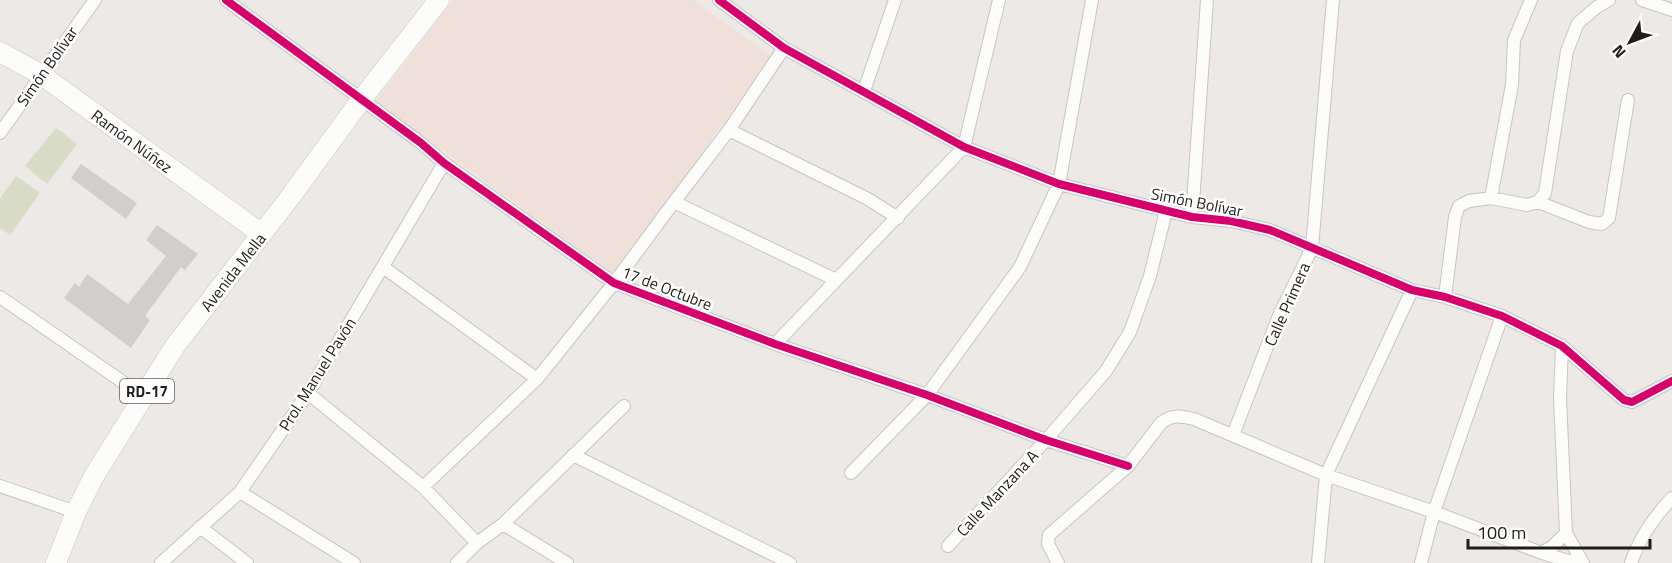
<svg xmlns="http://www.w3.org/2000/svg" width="1672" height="563" font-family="'Titillium Web',sans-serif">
<rect width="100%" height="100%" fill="#ede9e6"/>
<path fill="#efe1d9" d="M453 0H693L771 56 615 275 375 102Z"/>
<path fill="#d8dcc7" d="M56 128 77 144 47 184 25 166Z
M16 176 40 193 10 235 0 228V198Z"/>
<path fill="#d1cecc" d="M81 164 137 203 126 219 71 178Z
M157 225 198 254 185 270 181 267 145 316 150 320 131 348 64 298 75 283 79 287 87 274 128 304 166 256 146 240Z"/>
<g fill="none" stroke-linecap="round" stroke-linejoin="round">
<g stroke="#c8c5c3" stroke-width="14">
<path id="street" d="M226 0 421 143 444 163 614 283 775 344 927 395 1046 440 1128 466
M719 0 784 48 964 147 1059 184 1192 217 1231 221 1270 230 1412 290 1445 297 1502 316 1562 346 1624 400 1632 402 1672 381
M1642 0 1672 10
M864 91 895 0
M729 130 868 199 898 218
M0 133 95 0
M1491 198 1512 85 1514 40 1531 0
M674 202 836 280
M1538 202 1589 222 1602 224 1609 218 1628 100
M1192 217 1207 0
M383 267 537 379
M0 297 143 396
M1445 297 1455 217 1459 206 1469 201 1491 198 1527 205 1538 202 1545 193 1567 51 1578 23 1597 7 1609 0
M775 344 964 147 999 0
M1562 346 1560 398 1566 533 1583 563
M308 393 423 487 477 543
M1233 435 1280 313 1312 248 1333 0
M573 455 790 563
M851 473 927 395 1020 267 1059 184 1092 0
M0 486 76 512
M423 487 537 379 614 283 674 202 729 130 784 48
M240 492 354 563
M503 524 567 563
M200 527 247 563
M948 546 1046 440 1106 371 1130 332 1150 276 1166 211
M1542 553 1553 546 1566 533
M161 563 240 492 308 393 444 163
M457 563 477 543 503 524 624 406
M1058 563 1048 544 1049 535 1128 466 1161 423C1172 414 1181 416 1194 419L1326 475 1434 512 1542 553 1565 560 1583 563
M1318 563 1326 475 1412 290
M1421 563 1434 512 1502 316
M1631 563C1639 538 1654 517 1672 498"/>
</g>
<g stroke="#c8c5c3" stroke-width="21">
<path id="primary" d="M0 52 40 74 262 234
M56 563 76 512 94 476 175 346 288 200 361 100 439 0"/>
</g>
<use href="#street" stroke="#fcfcfb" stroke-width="12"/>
<use href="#primary" stroke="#fcfcfb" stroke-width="20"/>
<g stroke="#fff" stroke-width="11">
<path id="cycleway" d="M226 0 421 143 444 163 614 283 775 344 927 395 1046 440 1128 466
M719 0 784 48 964 147 1059 184 1192 217 1231 221 1270 230 1412 290 1445 297 1502 316 1562 346 1624 400 1632 402 1672 381"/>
</g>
<use href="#cycleway" stroke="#d6006c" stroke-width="8"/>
</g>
<g text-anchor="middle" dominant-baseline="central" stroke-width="5" stroke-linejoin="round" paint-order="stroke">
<rect fill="#fff" stroke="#62605f" stroke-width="1.5" x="120" y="379" width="54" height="24" rx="4.5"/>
<g font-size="15" font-weight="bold" fill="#1f1c1a">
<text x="147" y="391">RD-17</text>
</g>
<g font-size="16" fill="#1f1c1a" stroke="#fff">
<text transform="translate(47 66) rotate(-55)">Simón Bolívar</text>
<text transform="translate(132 141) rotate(36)">Ramón Núñez</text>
<text transform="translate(1197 202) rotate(11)">Simón Bolívar</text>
<text transform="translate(233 272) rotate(-52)">Avenida Mella</text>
<text transform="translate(667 288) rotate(21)">17 de Octubre</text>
<text transform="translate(1287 304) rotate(-66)">Calle Primera</text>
<text transform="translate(317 374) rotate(-58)">Prol. Manuel Pavón</text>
<text transform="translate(997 493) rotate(-47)">Calle Manzana A</text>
</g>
</g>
<g transform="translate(1630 42) rotate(229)" stroke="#ffffff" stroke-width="4.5" paint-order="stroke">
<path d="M0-4.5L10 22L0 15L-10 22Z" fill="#1f1c1a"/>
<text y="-9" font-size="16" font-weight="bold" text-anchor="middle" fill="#1f1c1a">N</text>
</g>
<path d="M1468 539v9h182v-9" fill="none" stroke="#1f1c1a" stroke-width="3"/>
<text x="1477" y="539" font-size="18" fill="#1f1c1a" stroke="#ffffff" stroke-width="4.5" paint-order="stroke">100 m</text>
</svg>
